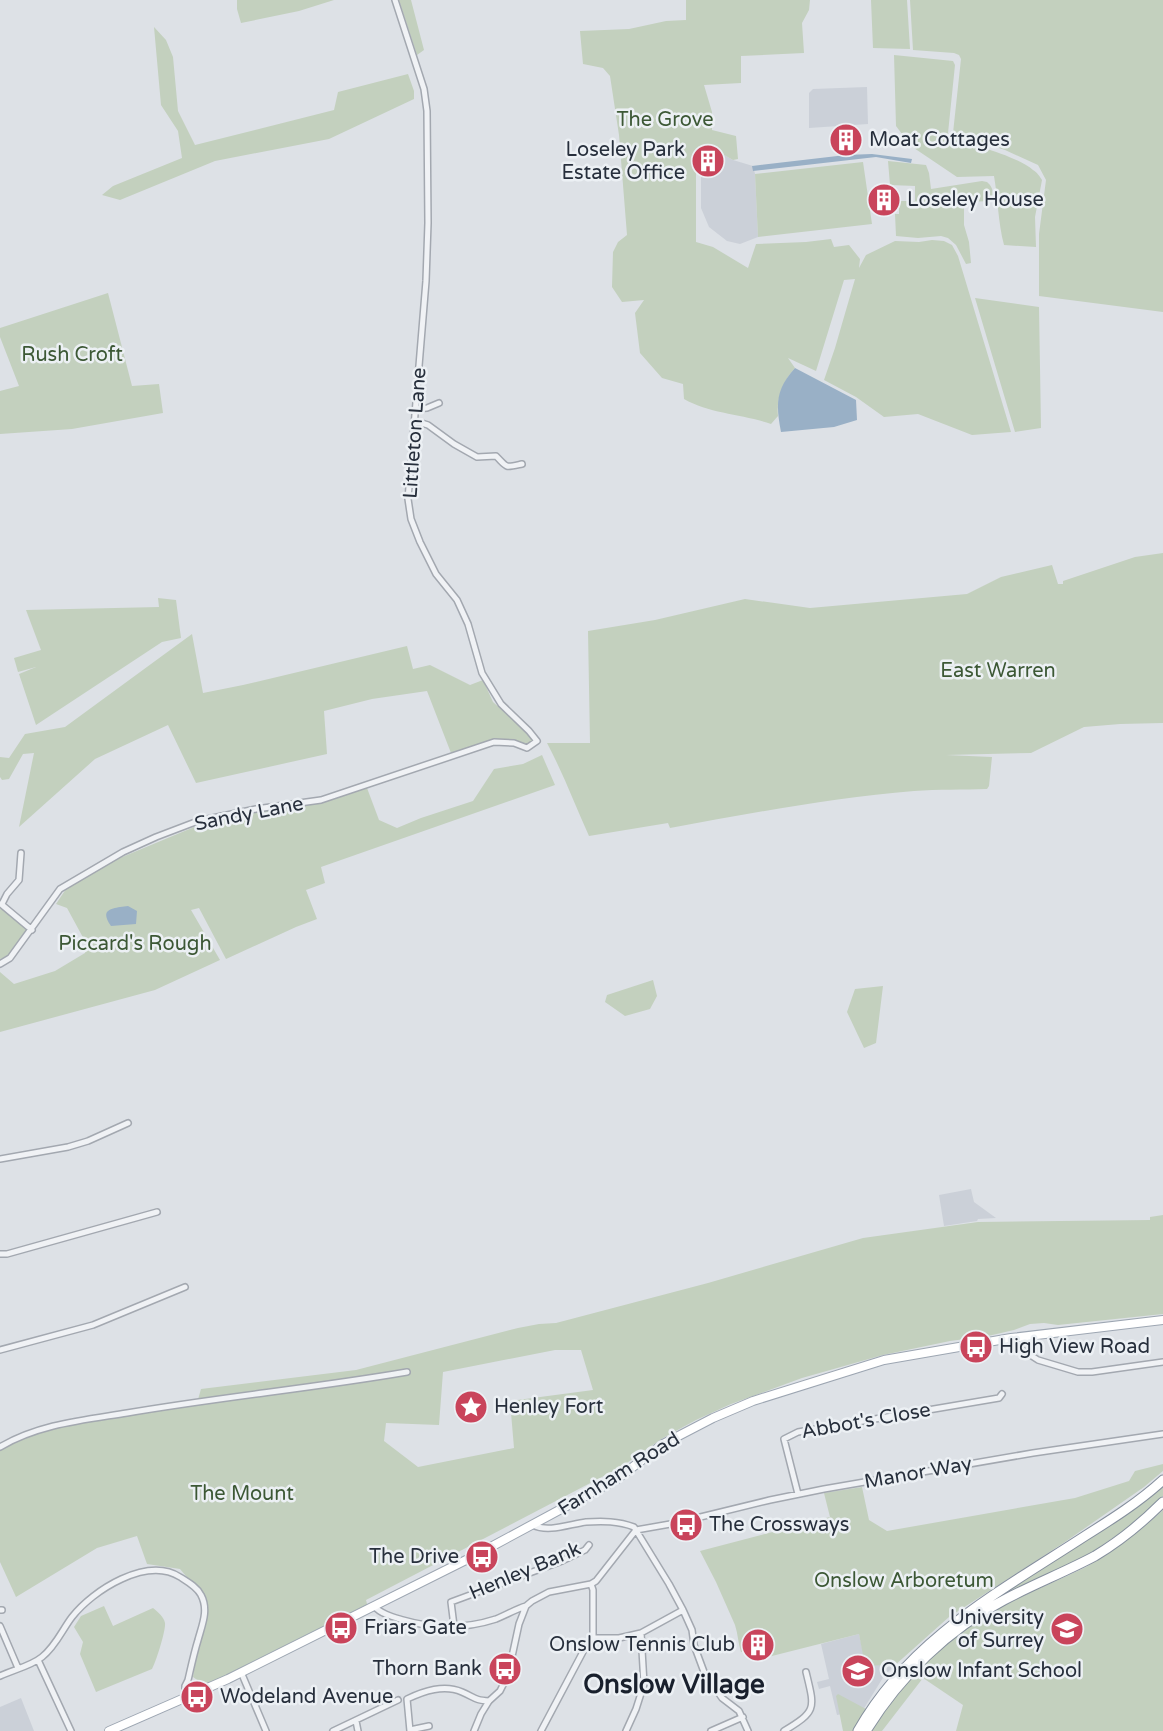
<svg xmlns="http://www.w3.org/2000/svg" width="1163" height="1731" font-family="'Varela Round',sans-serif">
<rect width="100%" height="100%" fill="#dde1e6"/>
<path fill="#cbd0d8" d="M867 87 868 124 809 128V93L813 89Z
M710 147 733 160 753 166 755 174 758 237 740 244 727 241 709 227 701 208V157Z
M971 1189 974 1202 996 1218 978 1219 977 1221 944 1226 939 1195Z
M859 1634 865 1661 894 1666 884 1676 863 1710 837 1715 830 1686 819 1689 817 1682 829 1679 821 1644Z
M21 1698 34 1731H0V1707Z"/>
<path fill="#c3d0be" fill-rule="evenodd" d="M237 0H334L299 11 241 23 237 9Z
M399 0H411L424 50 417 55Z
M686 0H810L809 10 802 23 804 53 741 56V83L704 85 712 112V130L736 136 738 159 733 160 710 147 711 145 696 158V242L713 247 748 268 756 244 806 242 831 239 834 247 849 245 860 259 859 268 866 255 895 241 919 242 932 240 944 241 952 245 958 256 1011 432 972 435 918 414 884 417 856 397 824 380 835 348 855 279 844 280 816 371 788 358 795 368C783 381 776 399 778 416L771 424C743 414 710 414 684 399L683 384 662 378 640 353 635 313 644 300 622 302 612 287 613 252 618 242 627 235 619 135 610 76 603 68 583 64 580 31 629 29 666 21 686 20Z
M871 0H907L910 49 873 48Z
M910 0H1163V312L1039 296V234L1046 180 1038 165 1005 150 953 133 961 59 959 55 954 53 913 50Z
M154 27 166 40 173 57 178 111 195 145 334 110 338 92 408 74 414 91V99L329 139 215 161 120 200 102 195 113 186 182 158 178 131 161 105Z
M894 55 953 61 955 65 948 133 950 138C971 144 1017 156 1033 170 1037 172 1040 177 1042 180L1035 217 1036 247 1004 245C998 222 998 199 994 176L957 177 911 146 896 126Z
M888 161 926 165 929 173 931 189 982 181 987 182C994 188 993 193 992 201L964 202V225L969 242 971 263 966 264 956 245 948 238 941 236 918 238 896 236 895 214H899V201H915V186L890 185Z
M863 162 872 224 758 237 755 174Z
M108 293 132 386 159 384 163 413 72 429 0 434V391L19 386 0 337V328Z
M975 298 1039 307 1041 428 1015 432Z
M1163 553V723L1120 724 1084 727 1031 753 946 755 992 757 989 786 987 789C963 790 938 789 914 791 832 798 751 813 670 828L668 823 589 836C575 805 563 773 547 743H590L588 631 655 620 745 599 810 608 967 594 1001 577 1052 565 1058 584H1063V581L1135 557Z
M158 598 176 600 181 638 162 642 36 725 19 674 36 667 18 672 14 658 41 650 26 610 159 607Z
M192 634 203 693 243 685 407 646 413 669 430 665 470 685 483 680 493 702 534 739 528 744 497 739 451 753 427 691 372 699 324 711 327 754 196 783 168 725 95 759 19 827 34 753 23 754 9 779 2 780 0 777V757L9 758 25 734 65 727Z
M542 755 555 785 321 867 325 883 306 890 317 919 296 927 226 959 199 908 191 910 220 960 155 990 0 1032V972L14 984 55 971 85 953 86 943 67 908 56 904 66 889 115 860 199 825 222 818 313 804 367 788 379 820 397 828 421 818 473 801 494 769 523 764Z
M0 909 4 910 28 929 9 956 0 959Z
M653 980 657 996 650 1009 625 1016 605 1002 607 995Z
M883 986 876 1043 864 1048 847 1012 855 989Z
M1163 1215V1314L1058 1325 1044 1323 1030 1324 1014 1330 988 1336 950 1341 883 1355 802 1378 731 1404 696 1420 663 1438 621 1467 366 1600 368 1608 227 1677 203 1684 193 1677 199 1637 204 1615 201 1594 180 1569 147 1564 137 1536 97 1548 16 1597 0 1562V1450L15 1441 59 1427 197 1403 201 1389 356 1370 518 1328 539 1324 556 1323 708 1283 863 1238 978 1222 1150 1220V1217ZM555 1350H581L593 1390 510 1401 514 1448 418 1467 384 1441 386 1423 439 1425 443 1372Z
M1163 1464V1471L1144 1487 1065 1542 949 1617 894 1666 886 1665 865 1666 859 1634 764 1658 756 1649 741 1652C738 1643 738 1634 735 1625L716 1582 700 1551 830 1517 824 1493 862 1487 869 1520 887 1531 1075 1498 1129 1481 1135 1471Z
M1163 1485V1496L1133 1524 1094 1551 946 1632C1017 1581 1095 1540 1163 1485Z
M1163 1510V1731H956L963 1705 923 1678 882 1731H872C899 1687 936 1648 979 1620 1012 1598 1050 1585 1086 1567 1114 1551 1139 1532 1163 1510Z
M104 1606 113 1626 153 1608C158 1612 164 1617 165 1623 166 1630 156 1662 152 1669L96 1692 80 1654 83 1642 74 1627 81 1616Z
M838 1694 866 1709V1711L853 1731H843L836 1696Z"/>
<path fill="#99b0c6" d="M872 154 912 159 911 163 876 157 753 171 752 166 846 155Z
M795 368 856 400 857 420 834 427 781 432C776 405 775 390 795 368Z
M128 906 137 911 136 924 111 926C98 908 114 908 128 906Z"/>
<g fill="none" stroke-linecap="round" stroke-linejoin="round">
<g stroke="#a3a8b0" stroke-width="8">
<path id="street" d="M416 409 427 408 439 403
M415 421 428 425 454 444 477 457 496 456C508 468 504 468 522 464
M1 904 32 930
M2 904 7 894 19 880 21 853
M0 964 10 958 60 889 123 852 156 837 198 821 256 809 321 800 494 742 514 743 527 748 537 741 529 731 501 704 482 673 468 624 457 600 436 574 420 542 411 519 408 499 426 281 428 223 427 111 424 89 395 0
M0 1159 68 1147 88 1141 128 1123
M0 1254H7L157 1212
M1011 1338 1018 1347 1038 1360 1078 1372H1092L1163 1362
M0 1350 93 1325 185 1287
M0 1447C39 1424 84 1420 127 1413 220 1397 314 1388 407 1372
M798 1494 784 1439 798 1432 999 1398 1002 1394
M533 1525C548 1533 570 1524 586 1522 603 1521 618 1521 634 1527L669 1584 683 1610 692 1630 694 1645 704 1672 722 1698 739 1711 748 1731
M374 1606C381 1614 393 1617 403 1620 434 1629 465 1629 496 1619 506 1615 516 1609 526 1606
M0 1610H2
M0 1626 18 1668
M454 1626 451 1602 562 1561 585 1550 589 1545
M593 1638H619L641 1633 683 1610
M38 1660 71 1731
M241 1672 266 1731
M0 1676C13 1670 31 1666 42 1657 56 1646 62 1630 72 1617 93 1590 147 1556 180 1577 188 1582 197 1587 201 1595 209 1610 202 1625 198 1640 194 1653 191 1667 188 1680L185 1686V1698
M356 1721 358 1731
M410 1730 429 1726
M333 1731 398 1700
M410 1731 407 1699C424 1691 444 1684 462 1692 476 1698 474 1700 489 1701
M474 1731 481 1714 489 1701 500 1691 508 1675 519 1624 526 1606 532 1601 549 1592 591 1584 596 1581 636 1530 676 1523 770 1500 824 1489 1033 1453 1163 1434
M541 1731 585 1648 593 1638V1590L591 1584
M626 1731 636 1709 644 1684 641 1633
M711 1731 743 1717
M784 1731C817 1711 815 1709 806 1672"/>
</g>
<g stroke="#9da6b2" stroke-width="10">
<path id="primary" d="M109 1731 228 1679 474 1556 617 1479 663 1444 713 1418 753 1401 884 1360 1011 1338 1163 1320"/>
</g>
<g stroke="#858f9d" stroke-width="11">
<path id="highway" d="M858 1731C910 1639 999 1592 1085 1536 1112 1519 1139 1502 1163 1480
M866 1731C899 1677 948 1629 1004 1600 1034 1584 1065 1572 1095 1556 1120 1541 1142 1523 1163 1502"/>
</g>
<use href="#street" stroke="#f0f2f5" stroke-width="5"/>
<use href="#primary" stroke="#fff" stroke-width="8"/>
<use href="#highway" stroke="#fff" stroke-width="9"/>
</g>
<defs>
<g id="building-disc" transform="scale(1.725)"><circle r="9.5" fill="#c9445b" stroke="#ecf0f4"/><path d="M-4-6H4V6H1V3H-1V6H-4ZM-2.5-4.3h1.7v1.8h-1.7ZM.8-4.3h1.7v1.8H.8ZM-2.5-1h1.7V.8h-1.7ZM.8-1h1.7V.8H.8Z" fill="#fff"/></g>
<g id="bus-disc" transform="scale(1.725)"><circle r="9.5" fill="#c9445b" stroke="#ecf0f4"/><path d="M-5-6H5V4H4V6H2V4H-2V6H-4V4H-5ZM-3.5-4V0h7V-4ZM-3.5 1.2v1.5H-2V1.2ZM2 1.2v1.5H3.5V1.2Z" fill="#fff"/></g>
<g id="sight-disc" transform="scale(1.725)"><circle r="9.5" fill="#c9445b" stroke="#ecf0f4"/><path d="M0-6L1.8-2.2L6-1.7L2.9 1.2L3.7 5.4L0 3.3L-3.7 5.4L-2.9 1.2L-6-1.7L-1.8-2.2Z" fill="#fff"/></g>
<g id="university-disc" transform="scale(1.725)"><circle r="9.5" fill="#c9445b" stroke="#ecf0f4"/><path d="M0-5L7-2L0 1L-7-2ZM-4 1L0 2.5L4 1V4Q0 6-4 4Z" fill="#fff"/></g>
<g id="school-disc" transform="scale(1.725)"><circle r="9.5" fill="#c9445b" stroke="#ecf0f4"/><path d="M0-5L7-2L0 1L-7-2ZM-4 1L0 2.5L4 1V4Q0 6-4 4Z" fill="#fff"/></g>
</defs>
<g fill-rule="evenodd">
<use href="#building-disc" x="846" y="140"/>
<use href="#building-disc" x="708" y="161"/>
<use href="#building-disc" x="884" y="200"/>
<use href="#bus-disc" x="976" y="1347"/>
<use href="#sight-disc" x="471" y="1407"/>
<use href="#bus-disc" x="686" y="1525"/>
<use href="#bus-disc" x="482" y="1557"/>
<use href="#bus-disc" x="341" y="1628"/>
<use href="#university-disc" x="1067" y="1629"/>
<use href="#building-disc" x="758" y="1645"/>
<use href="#bus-disc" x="505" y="1669"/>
<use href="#school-disc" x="858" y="1671"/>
<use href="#bus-disc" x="197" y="1697"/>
</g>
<g text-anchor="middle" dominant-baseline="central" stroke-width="5" stroke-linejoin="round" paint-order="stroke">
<g font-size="20" fill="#3c5835" stroke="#ecf0f4">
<text x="665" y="120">The Grove</text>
<text x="72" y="355">Rush Croft</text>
<text x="998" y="671">East Warren</text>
<text x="135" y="944">Piccard's Rough</text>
<text x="242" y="1494">The Mount</text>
<text x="904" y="1581">Onslow Arboretum</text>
</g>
<g font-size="20" fill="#272f3c" stroke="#ecf0f4" text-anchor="start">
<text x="869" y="140">Moat Cottages</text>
<text x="685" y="150" text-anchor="end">Loseley Park<tspan x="685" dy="23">Estate Office</tspan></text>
<text x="907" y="200">Loseley House</text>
<text x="999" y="1347">High View Road</text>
<text x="494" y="1407">Henley Fort</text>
<text x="709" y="1525">The Crossways</text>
<text x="459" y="1557" text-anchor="end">The Drive</text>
<text x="1044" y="1618" text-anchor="end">University<tspan x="1044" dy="23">of Surrey</tspan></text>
<text x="364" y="1628">Friars Gate</text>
<text x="735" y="1645" text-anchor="end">Onslow Tennis Club</text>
<text x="482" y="1669" text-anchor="end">Thorn Bank</text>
<text x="881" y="1671">Onslow Infant School</text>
<text x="220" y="1697">Wodeland Avenue</text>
</g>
<g font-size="20" fill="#272f3c" stroke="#ecf0f4">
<text transform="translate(415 433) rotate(-86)">Littleton Lane</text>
<text transform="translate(249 814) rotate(-11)">Sandy Lane</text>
<text transform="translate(866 1421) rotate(-10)">Abbot's Close</text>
<text transform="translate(918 1473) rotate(-10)">Manor Way</text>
<text transform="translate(619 1474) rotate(-32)">Farnham Road</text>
<text transform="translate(525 1571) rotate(-23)">Henley Bank</text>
</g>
<g font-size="26" font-weight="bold" fill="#19202d" stroke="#ecf0f4">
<text x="674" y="1684">Onslow Village</text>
</g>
</g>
</svg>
